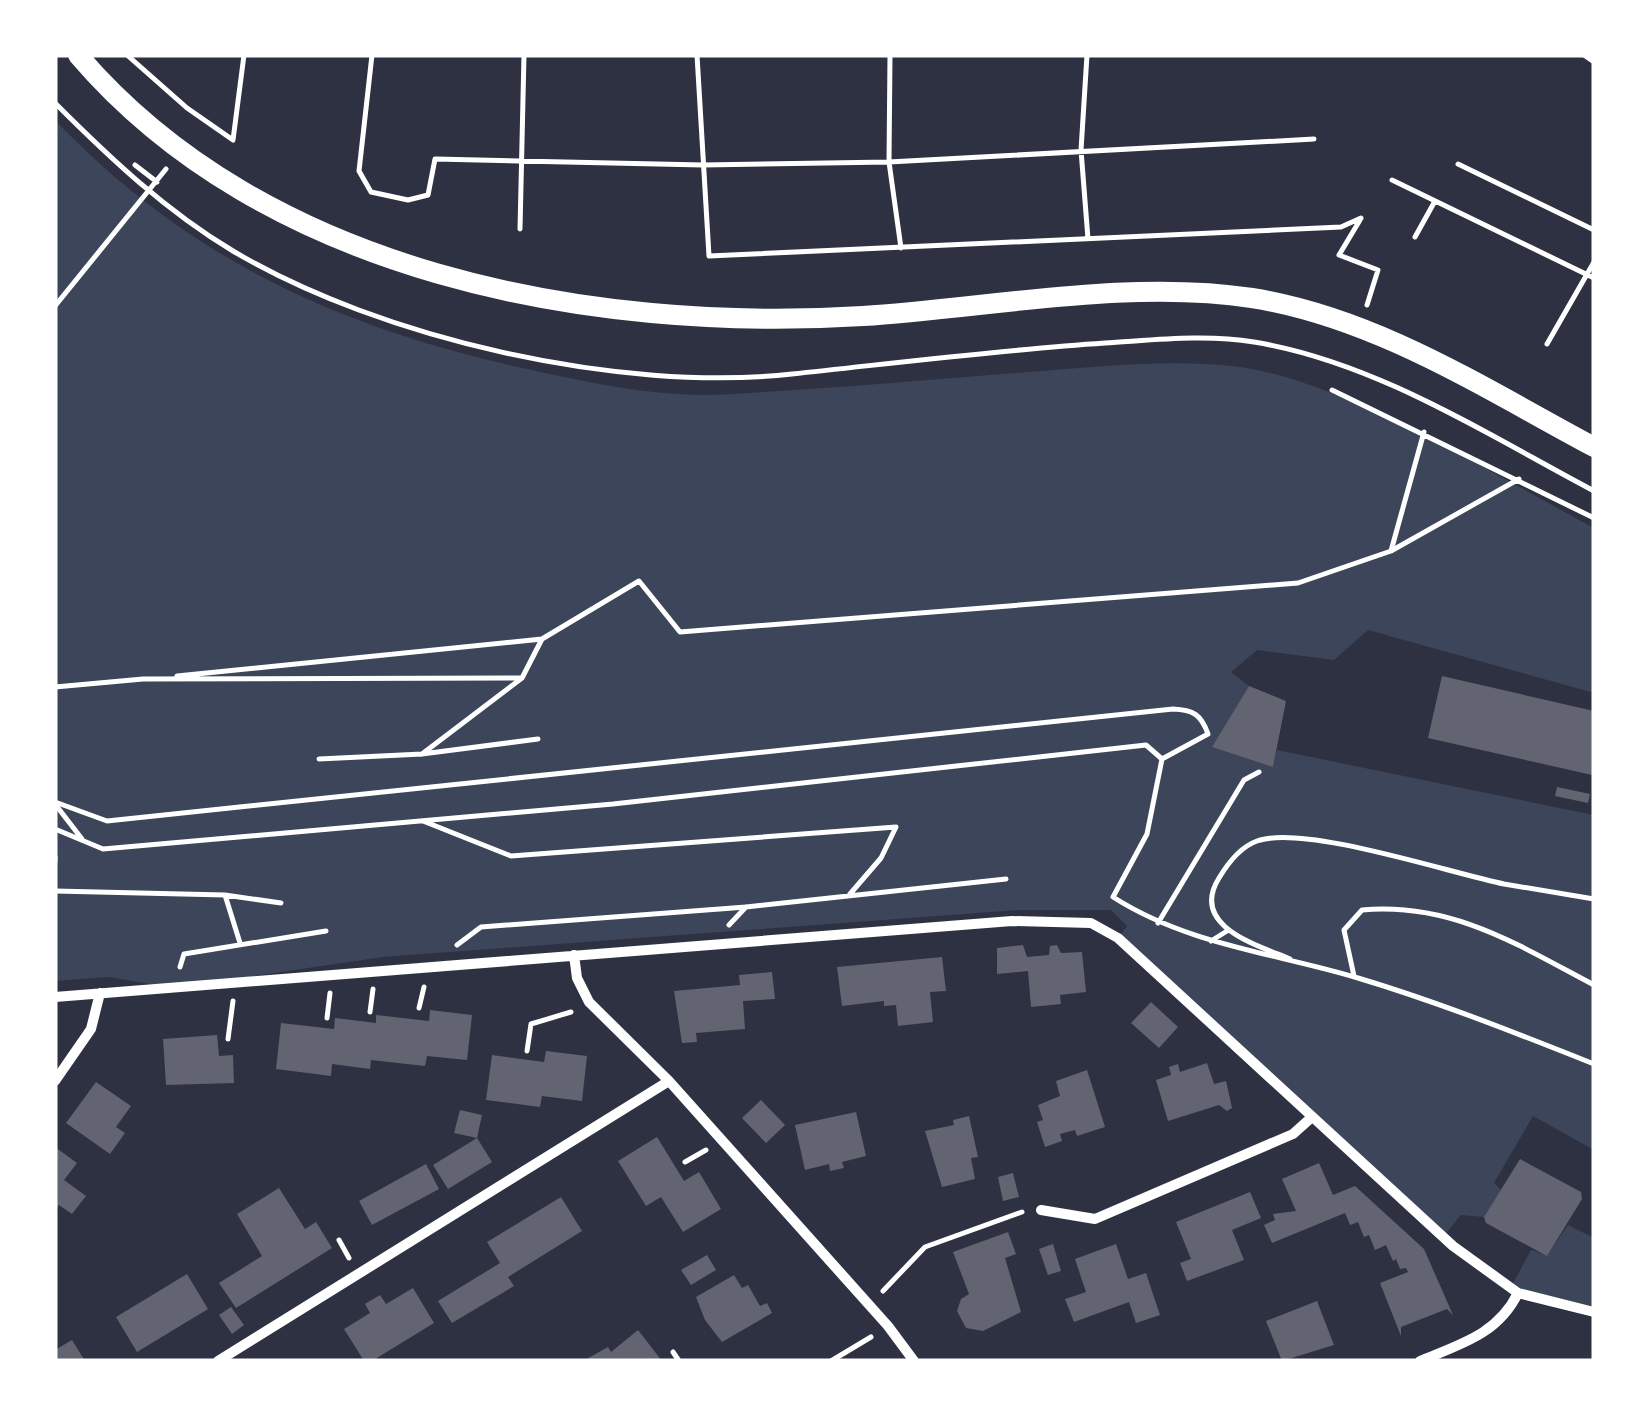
<svg xmlns="http://www.w3.org/2000/svg" width="1649" height="1416" font-family="'Golos Text',sans-serif">
<rect width="100%" height="100%" fill="#2d3142"/>
<path fill="#3c4559" d="M55 120C187 258 339 328 523 368 573 379 626 391 678 394 716 397 756 392 794 390 877 385 959 377 1042 371 1108 366 1174 359 1240 367 1344 381 1498 477 1594 528V693L1368 630 1334 660 1257 650 1231 672 1249 686 1213 746 1273 767 1277 750 1594 815V1150L1533 1116 1494 1183 1501 1190 1484 1217 1461 1215 1443 1237 1118 938 1127 926 1111 910H1018L383 957 173 988 109 977 55 981Z
M1568 1225 1594 1238V1307L1510 1289 1531 1250 1547 1255Z"/>
<path fill="#626471" d="M1442 676 1594 711 1592 775 1428 738Z
M1249 686 1286 701 1273 767 1212 747Z
M1557 787 1590 794 1588 803 1555 796Z
M1023 945 1027 957 1049 955 1050 946 1057 945 1061 953 1082 952 1086 992 1060 995 1061 1004 1031 1007 1028 971 997 974V948Z
M942 957 946 991 930 992 933 1022 898 1026 896 1005 884 1006V1001L842 1006 837 967Z
M772 972 775 999 743 1001 745 1029 696 1033 697 1042 682 1043 674 991 740 985 739 975Z
M1151 1002 1178 1027 1159 1048 1131 1023Z
M430 1010 472 1015 467 1060 427 1056 425 1066 371 1060 370 1069 332 1064 331 1076 276 1069 281 1023 334 1029 335 1018 376 1023V1015L429 1021Z
M217 1035 219 1056 233 1055 234 1083 166 1085 163 1039Z
M546 1051 587 1056 582 1101 542 1096 540 1107 486 1100 492 1055 544 1062Z
M1207 1063 1214 1084 1226 1081 1232 1108 1227 1111 1219 1105 1168 1121 1156 1080 1171 1075 1169 1067 1178 1064 1180 1072Z
M1087 1070 1105 1127 1077 1136 1075 1130 1060 1134 1062 1141 1045 1147 1037 1122 1043 1120 1038 1105 1060 1096 1056 1081Z
M96 1082 131 1106 116 1127 125 1133 110 1154 66 1123Z
M761 1100 785 1125 766 1143 742 1118Z
M460 1110 482 1115 477 1138 454 1133Z
M856 1112 866 1156 842 1162 844 1168 830 1171 829 1164 805 1170 795 1125Z
M969 1116 978 1157 971 1158 975 1179 942 1187 925 1131 954 1125 953 1120Z
M657 1137 684 1181 699 1172 721 1209 683 1232 661 1197 646 1206 618 1161Z
M477 1138 492 1162 448 1189 433 1165Z
M55 1147 77 1163 64 1180 86 1196 72 1214 59 1205 55 1210Z
M1520 1159 1581 1192 1582 1199 1547 1256 1486 1223 1484 1217Z
M1319 1163 1333 1195 1355 1186 1424 1249 1453 1315 1447 1309 1401 1327V1336L1380 1283 1408 1272 1406 1268 1400 1269 1396 1259 1393 1261 1386 1245 1375 1250 1369 1235 1364 1237 1358 1222 1350 1225 1345 1213 1272 1243 1264 1225 1275 1220 1273 1214 1296 1211 1282 1179Z
M426 1164 439 1189 372 1225 359 1201Z
M1013 1173 1019 1197 1003 1201 998 1177Z
M279 1188 305 1229 316 1222 332 1248 236 1308 219 1283 262 1256 237 1214Z
M1250 1192 1261 1218 1232 1230 1244 1260 1187 1281 1180 1263 1191 1259 1176 1222Z
M561 1197 582 1231 508 1277 514 1286 452 1323 438 1301 500 1263 487 1242Z
M1008 1232 1016 1254 1005 1258 1021 1312 983 1331 966 1328 957 1311 961 1299 969 1294 953 1252Z
M1053 1244 1061 1271 1048 1275 1039 1249Z
M1116 1244 1128 1279 1146 1273 1160 1315 1136 1323 1129 1302 1074 1322 1065 1299 1086 1292 1075 1259Z
M707 1255 716 1270 691 1285 681 1270Z
M187 1274 208 1309 137 1352 116 1317Z
M734 1275 742 1288 748 1285 760 1306 767 1303 772 1313 722 1342 705 1320 696 1297Z
M413 1288 434 1323 372 1361H364L344 1329 370 1313 365 1304 380 1295 386 1304Z
M1317 1301 1334 1345 1282 1361 1266 1321Z
M231 1307 244 1325 232 1334 219 1315Z
M638 1330 662 1361H583L608 1347 611 1352Z
M72 1340 85 1361H55V1350Z"/>
<g fill="none" stroke-linecap="round" stroke-linejoin="round">
<path stroke="#fff" stroke-width="5" d="M127 55 187 108 233 140 244 55
M372 55 359 171 371 192 408 200 428 195 435 159 703 165 889 162 1314 139
M697 55 709 256 1341 227 1361 218
M890 55 889 162 901 248
M1087 55 1081 150 1088 239
M1584 55 1594 62
M55 103C110 158 166 211 233 251 381 339 621 393 792 374 896 363 1000 350 1105 343 1155 340 1205 334 1254 342 1376 362 1486 434 1594 491
M1458 164 1594 230
M135 165 157 182
M1392 180 1594 278
M1360 220 1339 255 1378 270 1367 305
M520 229 524 55
M1415 237 1435 201
M55 306 166 169
M1547 344 1594 262
M1332 390 1594 518
M1391 551 1519 479
M177 676 542 639
M522 678 542 639 639 581 680 632 1298 583 1391 551 1424 432
M55 687 143 679 522 678 422 754
M319 759 422 754 538 739
M55 802 107 821 1173 709C1193 710 1201 714 1208 734L1162 759
M55 804 82 839
M423 821 511 856 896 827 881 858 850 894
M55 829 103 849 613 804 1146 745 1162 759 1147 834 1113 897C1188 945 1275 953 1358 978 1438 1002 1516 1033 1594 1064
M55 857V861
M55 891 225 895 281 903
M225 895 240 943
M1158 923 1244 780 1259 772
M729 925 746 907
M1211 941 1227 931
M457 945 481 927 746 907 1006 879
M1290 959C1257 945 1189 926 1219 878 1228 863 1240 847 1257 841 1303 824 1450 873 1504 884 1534 889 1564 894 1594 899
M180 967 184 954 326 931
M1354 976 1344 930 1362 910C1452 902 1518 945 1594 985
M419 1008 424 987
M370 1012 373 989
M327 1018 330 993
M228 1039 233 1001
M527 1051 531 1024 571 1012
M685 1162 706 1150
M339 1240 349 1258
M883 1291 925 1247 1022 1212
M673 1352 679 1361
M831 1361 871 1337"/>
<path stroke="#fff" stroke-width="10" d="M574 955 577 978 589 1002 669 1081 888 1326 914 1361
M55 997 1012 921 1091 923 1118 938 1453 1246 1518 1293 1594 1312
M55 1081 91 1029 100 993
M1041 1210 1095 1219 1293 1134 1312 1117
M218 1361 669 1081
M1420 1361C1461 1344 1498 1334 1518 1293"/>
<path stroke="#fff" stroke-width="20" d="M78 55C264 273 590 333 863 316 988 308 1128 279 1252 298 1377 318 1485 389 1594 447"/>
</g>
<rect width="1649" height="1416" fill="none" stroke="#ffffff" stroke-width="115"/>
</svg>
